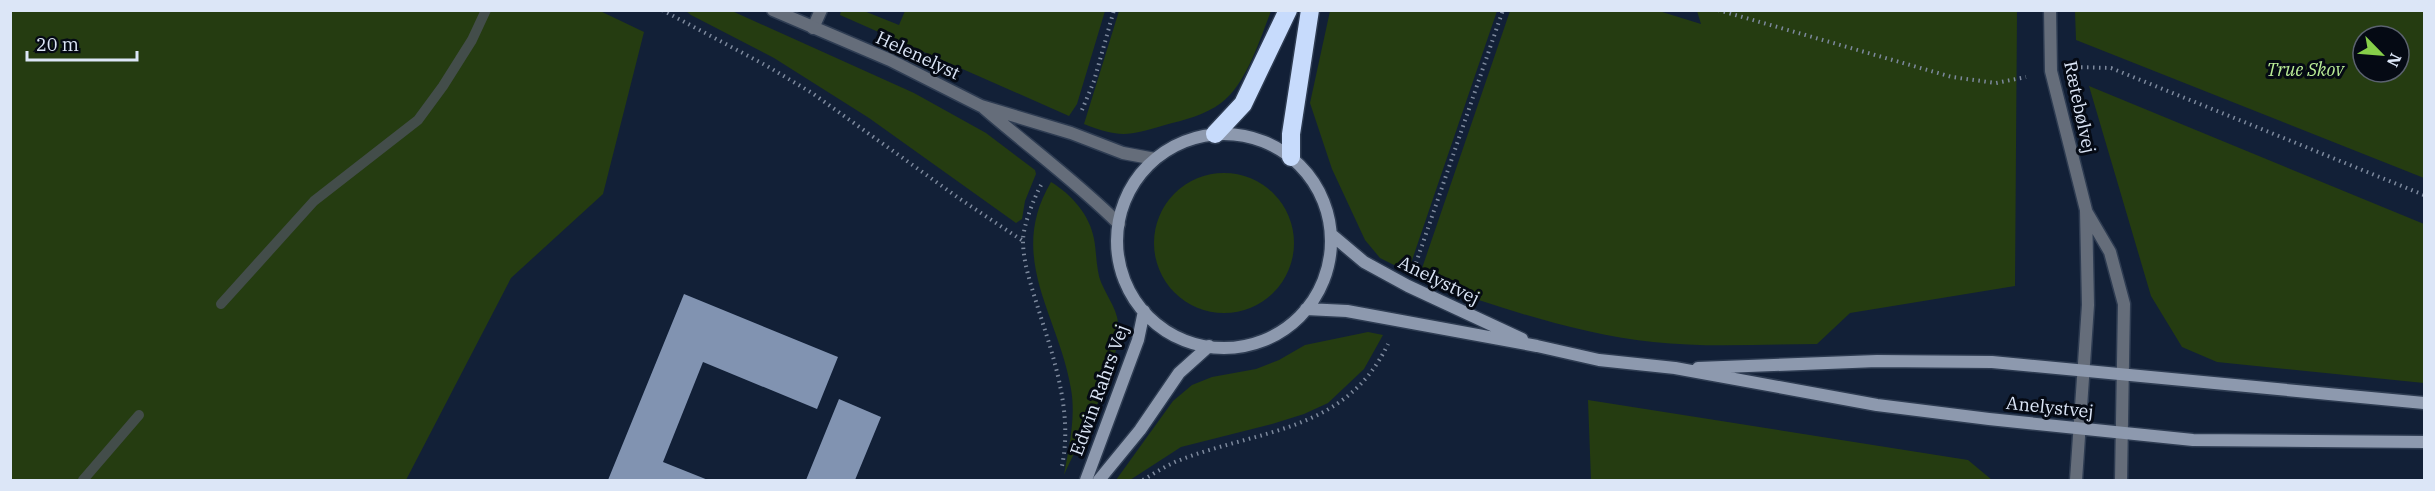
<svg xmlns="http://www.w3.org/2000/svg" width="2435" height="491" font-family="'IBM Plex Serif',serif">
<rect width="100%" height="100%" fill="#122037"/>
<path fill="#253c11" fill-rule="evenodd" d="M598 10 644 32 603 194 511 278 406 480H11V11Z
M686 11H732L914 93 986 133 1035 170 1036 174 1025 201 1022 219 1016 223 869 118 774 58 691 15Z
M841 11H864L899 25 905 11H1105L1077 104 1069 116 840 15Z
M1119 11V10L1271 11C1260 39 1246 85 1221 103 1205 115 1184 120 1165 125 1128 136 1120 138 1084 124Z
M1330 11H1497L1408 272 1380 258 1365 240 1332 169 1310 103Z
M1510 11H1659L1701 24 1697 11H2017L2015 286 1850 313 1817 344C1763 344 1707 348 1653 342 1577 334 1506 309 1433 285L1419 277Z
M2075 11H2424V178L2076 40ZM2363 36H2399V72H2363Z
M2089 86 2424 224V383L2217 362 2182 347 2151 296Z
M1154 243a70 70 0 1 1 140 0a70 70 0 1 1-140 0Z
M1051 182C1071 194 1090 215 1094 239 1096 249 1096 260 1098 271 1100 287 1113 301 1117 317 1127 357 1081 437 1064 475 1069 447 1076 417 1071 389 1059 315 1006 258 1051 182Z
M1368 332 1383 335 1364 369 1328 403 1304 414 1272 424 1181 447 1130 480H1116L1173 401 1192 385 1212 377 1256 369 1279 360 1305 345Z
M1588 400 1968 460 1992 480H1591Z"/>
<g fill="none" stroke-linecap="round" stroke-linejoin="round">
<path stroke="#434d4a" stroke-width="10" d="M221 304 314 201 418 120 443 86 472 40 486 10
M83 480 139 415"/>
</g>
<path fill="#8193b1" d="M684 294 838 357 817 409 703 362 663 462 708 480H608Z
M839 399 881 417 855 480H806Z"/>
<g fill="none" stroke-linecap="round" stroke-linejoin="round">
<g stroke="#2e3c52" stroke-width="15">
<path id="lane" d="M813 28 821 10"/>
</g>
<g stroke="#2e3c52" stroke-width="15">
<path id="street" d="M773 10 890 60 981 106 1071 133 1123 153 1155 159
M2050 10 2051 71 2086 210 2088 305 2076 480
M984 108C1029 147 1077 182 1119 224
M2086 211 2110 252 2124 304 2121 480"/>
</g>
<g stroke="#2e3c52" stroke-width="15">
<path id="secondary" d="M1117 241a107 107 0 1 1 214 0a107 107 0 1 1-214 0Z
M1332 235 1364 262 1408 286 1522 339
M1306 309 1347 311 1537 346 1599 360 1675 368 1877 405 1989 419 2193 440 2424 442
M1698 368 1877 361 1992 362 2424 403
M1086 480 1138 340 1144 311
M1099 480 1140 430 1179 373 1209 346"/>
</g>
<g stroke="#2e3c52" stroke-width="21">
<path id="highway" d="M1215 134 1243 104 1288 10
M1291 157V134L1310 10"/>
</g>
<path stroke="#7d899d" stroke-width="4" stroke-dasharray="1.5 4.5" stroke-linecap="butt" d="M662 10 767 66 812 93 960 199 1023 241
M1718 10 1952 77 1996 83 2026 77
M2075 67 2111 68 2424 195
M1082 110 1094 81 1114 10
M1041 185C1034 198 1023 226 1023 241 1023 263 1032 288 1038 308 1054 359 1073 412 1062 466
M1416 263 1503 10
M1143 480C1153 474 1164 467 1175 462 1256 429 1345 434 1388 344"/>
<use href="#lane" stroke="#656d7a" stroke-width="12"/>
<use href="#street" stroke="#656d7a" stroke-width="12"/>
<use href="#secondary" stroke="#8d99ae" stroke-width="12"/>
<use href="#highway" stroke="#c7dbfc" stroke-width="18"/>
</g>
<g text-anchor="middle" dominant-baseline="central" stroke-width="6" stroke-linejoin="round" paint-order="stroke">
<g font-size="18" fill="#dce6f7" stroke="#050a14">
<text transform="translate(918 55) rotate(25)">Helenelyst</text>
<text transform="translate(2080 107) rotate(78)">Rætebølvej</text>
<text transform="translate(1439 280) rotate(26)">Anelystvej</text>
<text transform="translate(1099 390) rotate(-70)">Edwin Rahrs Vej</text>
<text transform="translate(2050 407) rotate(6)">Anelystvej</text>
</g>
<g font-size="18" font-style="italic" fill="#bbee97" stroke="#050a14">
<text x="2305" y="69">True Skov</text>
</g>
</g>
<rect width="2435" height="491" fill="none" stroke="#dce6f7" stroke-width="24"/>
<g transform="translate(2381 54) rotate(115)"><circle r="28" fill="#050a14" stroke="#5b626f" stroke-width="1.5"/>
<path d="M0-4.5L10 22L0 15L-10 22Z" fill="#87cf4a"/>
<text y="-9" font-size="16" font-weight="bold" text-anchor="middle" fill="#dce6f7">N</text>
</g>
<path d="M27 51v9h110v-9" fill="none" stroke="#dce6f7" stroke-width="3"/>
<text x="36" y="51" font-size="18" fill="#dce6f7" stroke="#050a14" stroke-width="4.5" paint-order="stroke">20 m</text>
</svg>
